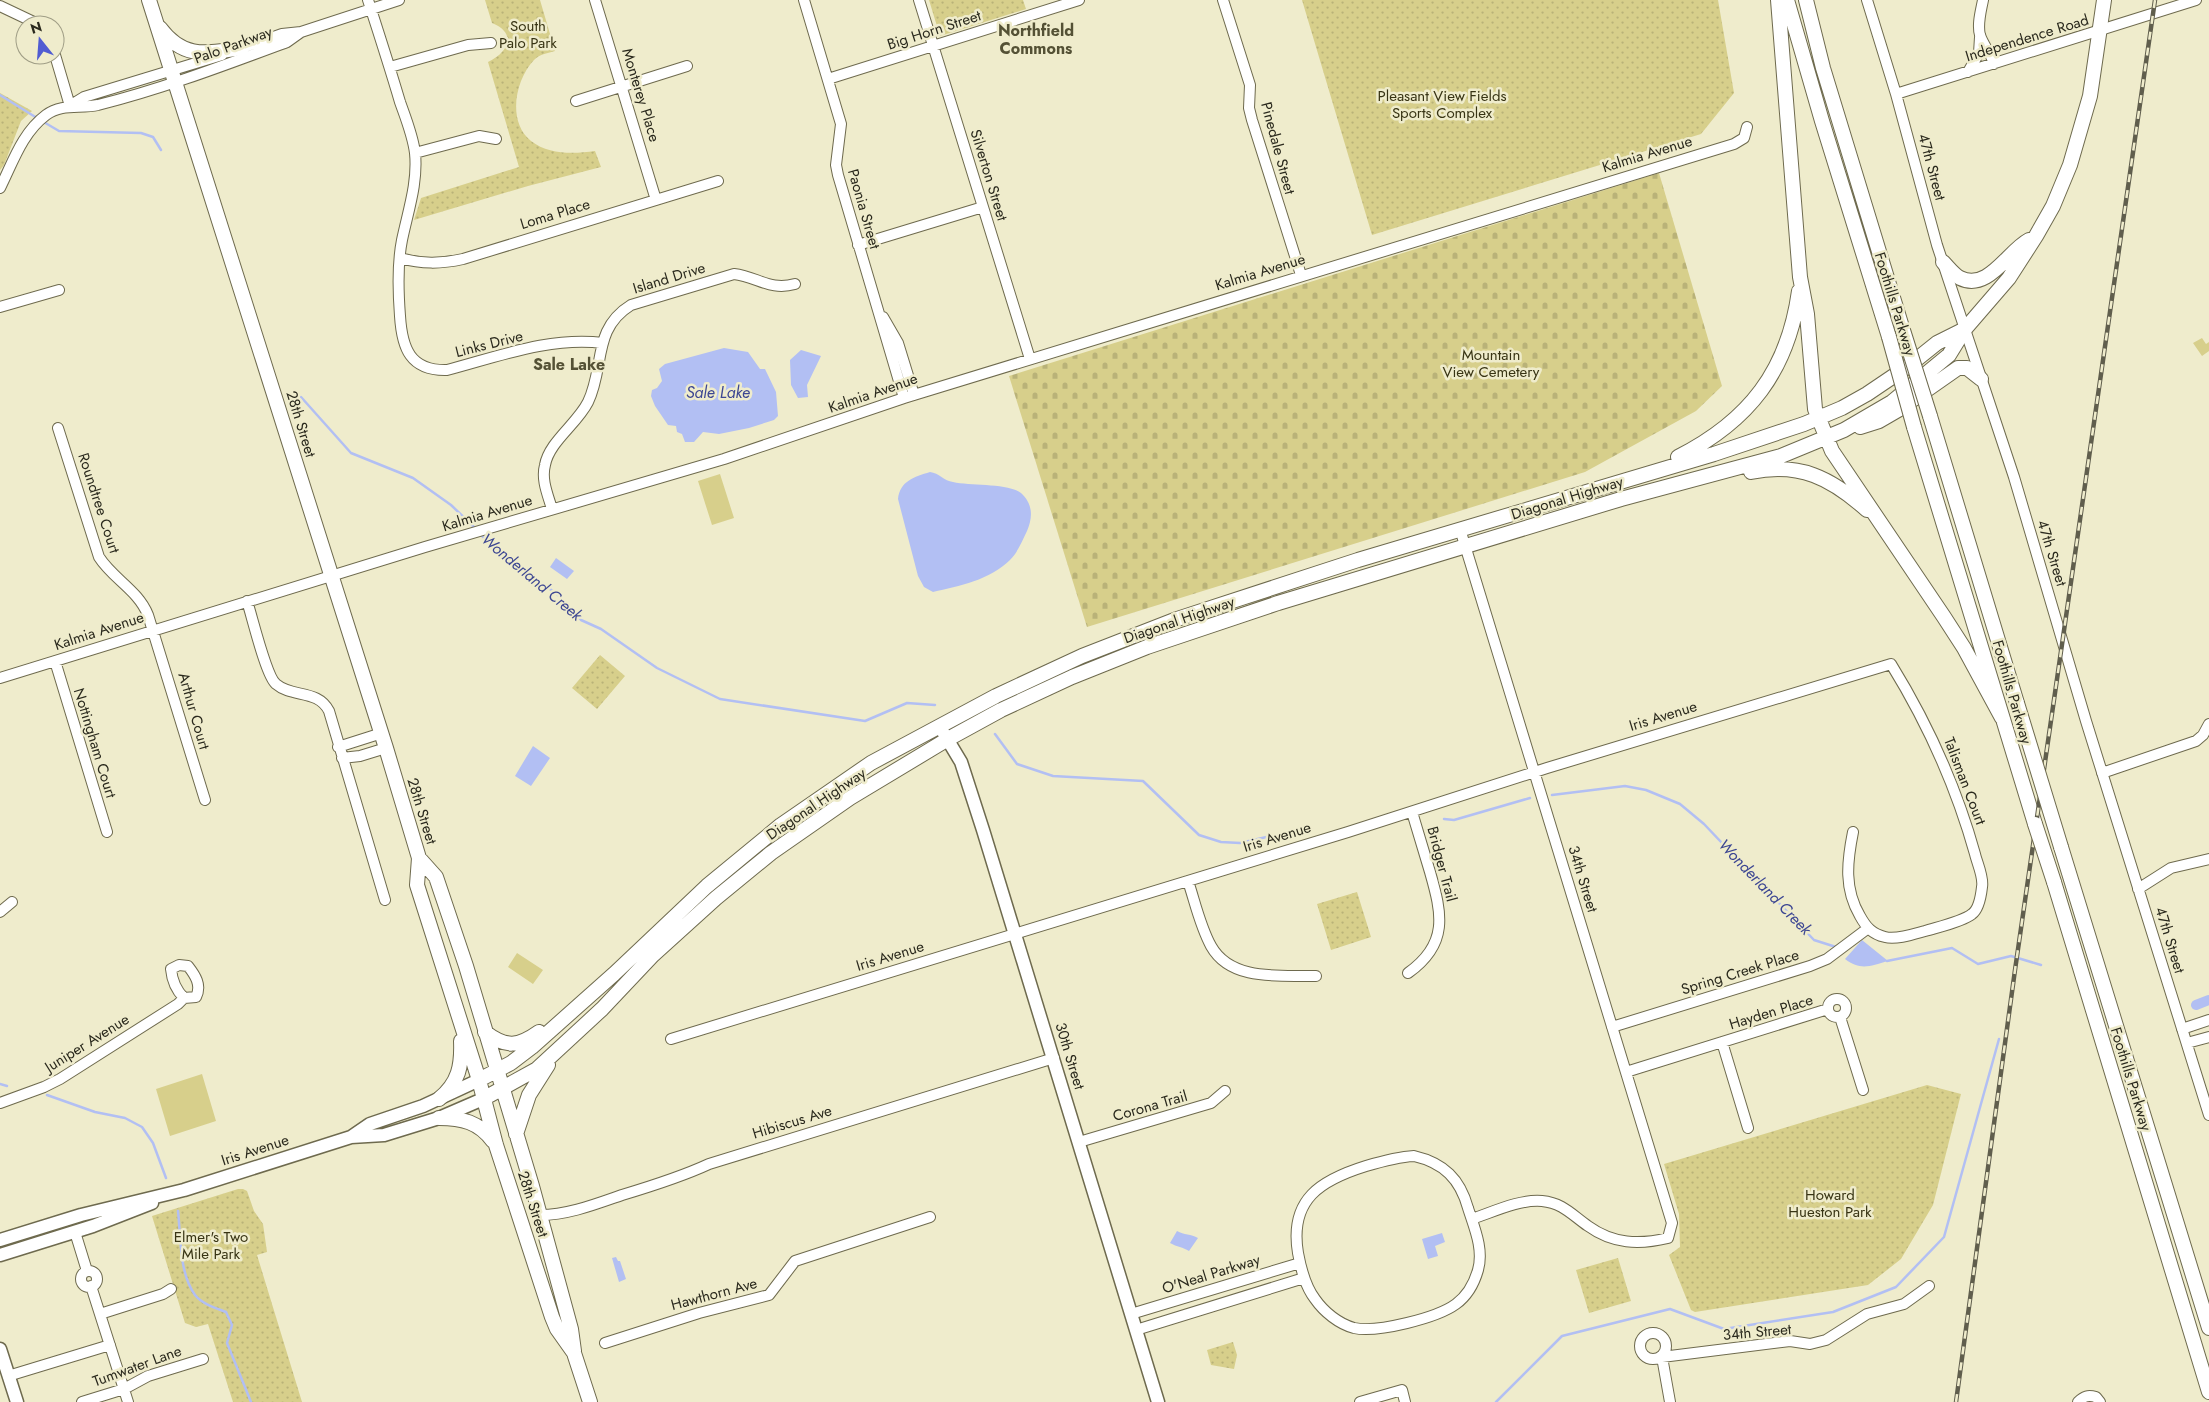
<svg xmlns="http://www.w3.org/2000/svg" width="2209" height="1402" font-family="Jost,sans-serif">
<defs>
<pattern id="cemetery-stones" width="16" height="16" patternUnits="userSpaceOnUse" patternTransform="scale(1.25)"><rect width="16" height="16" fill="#d7cf8b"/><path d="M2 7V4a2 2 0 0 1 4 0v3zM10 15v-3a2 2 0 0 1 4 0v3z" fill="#b9b278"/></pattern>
<pattern id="park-dots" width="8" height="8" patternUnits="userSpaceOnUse" patternTransform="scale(1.25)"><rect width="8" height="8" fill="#d7cf8b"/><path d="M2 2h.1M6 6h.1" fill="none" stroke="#b9b278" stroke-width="1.8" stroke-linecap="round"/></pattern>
</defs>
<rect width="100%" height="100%" fill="#efeccc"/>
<path fill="#d7cf8b" d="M2202 338 2206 344 2209 342V351L2202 356 2193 343Z
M720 474 734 518 712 525 698 481Z
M517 953 543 970 533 984 508 967Z
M202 1074 216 1121 170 1136 156 1089Z"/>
<path fill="url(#cemetery-stones)" d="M1659 173 1722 386 1696 411 1585 472 1087 627 1009 376Z"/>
<path fill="url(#park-dots)" d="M485 0H540L555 51C548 53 540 54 534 60 515 80 507 122 531 141 549 155 574 154 595 151L601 167 528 186 414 220 421 198 519 167 488 62C509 52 517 33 492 23Z
M929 0H1023L1026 9 940 36Z
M1302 0H1718L1734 93 1701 134 1372 235Z
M0 93 32 111 21 121 4 165 0 170Z
M600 655 625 676 597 709 572 688Z
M1357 892 1371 937 1331 950 1317 904Z
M1927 1085 1961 1094 1933 1205 1901 1259 1868 1285 1695 1312 1691 1310 1669 1255 1680 1247 1679 1214 1664 1164Z
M238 1189H243L247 1191 254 1211 263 1224 267 1252 257 1255 302 1402H233L208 1324 196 1327 185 1323 152 1216Z
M1618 1258 1631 1301 1589 1313 1576 1270Z
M1233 1342 1237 1355 1234 1369 1211 1365 1207 1350Z"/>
<path fill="#b2bff3" d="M724 348 748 352 760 369H765L776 392 778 416 774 420 749 428 719 434 703 432 694 442H685L682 434 677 432 676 426 668 425 655 406 651 396 652 390 657 388 662 381 659 369 665 364Z
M801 350 821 356 807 385 808 397 798 398 791 385 790 360Z
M930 472C939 473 944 481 953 482 971 486 1008 483 1021 493 1033 504 1033 517 1027 531 1022 541 1018 552 1010 560 990 580 959 586 933 592L924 587 918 576 898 499C900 481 914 477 930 472Z
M556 558 574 571 567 579 550 567Z
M533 746 550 758 531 786 515 776Z
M1862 940 1888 961C1870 966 1861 971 1845 959Z
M1177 1231C1184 1235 1191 1234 1198 1238L1189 1251C1183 1247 1177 1247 1170 1243Z
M1442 1233 1445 1242 1435 1246 1438 1256 1428 1259 1422 1239Z
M616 1257 618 1261H620L626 1279 619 1282 612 1258Z"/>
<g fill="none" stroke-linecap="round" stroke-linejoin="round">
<path stroke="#b2bff3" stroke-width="2.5" d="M0 95 37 118
M42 121 59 131 141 133 153 137 161 150
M301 397 351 453 413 478 451 505 475 528
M480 534 497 550 558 595 581 620 601 629 657 668 720 699 865 721 907 703 935 705
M995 734 1017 764 1053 776 1143 781 1199 835 1221 842 1240 843 1271 836
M1552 795 1625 786 1646 790 1680 804 1704 824 1814 940 1836 947
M1444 819 1454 820 1530 798
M1887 961 1952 948 1978 964 2011 956 2041 965
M0 1084 7 1086
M47 1095 95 1112 125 1118 142 1127 153 1143 166 1178
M178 1211C181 1238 179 1273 195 1295 202 1304 216 1308 226 1312L232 1325 227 1343 251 1402
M1496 1402 1562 1336 1670 1309 1724 1329 1833 1312 1896 1287 1944 1237 1999 1039"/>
<path stroke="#b2bff3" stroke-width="10" d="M2196 1005 2209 1000"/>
<g stroke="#6e6a4e" stroke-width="12">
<path id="minor" d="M368 0C379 34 390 68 400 102 406 119 413 136 415 153 418 183 408 211 402 240 397 265 398 290 400 316 402 348 410 371 447 370 497 357 551 336 603 343
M595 0 656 200
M804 0 841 124 836 165 838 175 904 398
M919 0 1030 359
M1223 0 1250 85 1249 108 1252 120 1301 275
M1867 0 1896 94 1937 245 2014 477 2086 721 2209 1115
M1983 0C1981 11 1977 24 1980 35 1983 45 1991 53 1994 64
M0 6 40 25
M236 50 282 34 301 32 399 0
M55 55 70 106
M390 67 468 45 491 43
M1968 72 1979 53 1980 37
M828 79 1079 0
M1896 94 2196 0
M576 101 687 66
M71 105 84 97 222 55
M415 153 479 136 496 139
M0 188C13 162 22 133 46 115 62 103 80 109 98 105 162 89 225 65 287 42L301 32
M858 245 983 207
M400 258C422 264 440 264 463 259L718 181
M0 307 59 290
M883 317 898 343 914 395
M58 428 99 557C113 579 138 590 148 615L205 800
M552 509C548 495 541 480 545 465 549 442 577 424 588 402 605 367 592 329 631 305L734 274C758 277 770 291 795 284
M1460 529 1672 1223 1668 1238C1639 1245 1613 1244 1588 1226 1572 1215 1563 1203 1542 1201 1519 1199 1493 1212 1472 1219
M247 601C252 616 266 676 276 684 292 698 318 689 329 711L385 900
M55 661 107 832
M0 678 425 547 724 459 904 398 1734 144 1744 138 1747 127
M338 747 382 733
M342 758 360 756 386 748
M2102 773 2196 741 2203 735 2209 724
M1188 881C1195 902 1200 926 1211 946 1231 982 1281 975 1316 976
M2138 889 2171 868 2209 859
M0 912 12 902
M1408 973C1449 944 1442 914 1430 872 1424 852 1418 832 1412 812
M1828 1008a9 9 0 1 1 18 0a9 9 0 1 1-18 0Z
M1840 1017 1863 1090
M1612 1027 1810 966 1827 959 1867 929
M2182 1029 2209 1020
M671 1039 1348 832 1547 768 1891 664C1928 724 1956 786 1975 854 1977 863 1984 877 1982 887 1981 896 1979 909 1972 914 1962 922 1938 927 1925 931 1914 934 1896 940 1885 937 1872 934 1866 927 1860 916 1844 889 1847 862 1853 832
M1722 1042 1748 1128
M2187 1043 2209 1037
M1626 1072 1828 1009
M0 1103 44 1087 60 1079 178 1004 184 998 196 997C202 985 195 975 188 966L179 965 171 969C172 980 176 990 184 998
M1079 1142 1211 1103 1225 1091
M1414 1156C1444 1163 1460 1179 1468 1208 1474 1227 1484 1249 1478 1270 1474 1284 1467 1296 1456 1304 1437 1318 1377 1333 1354 1328 1339 1324 1324 1312 1315 1299 1305 1286 1301 1269 1298 1253 1289 1199 1321 1180 1366 1166 1383 1161 1397 1157 1414 1156Z
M540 1215C568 1215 596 1204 622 1195 652 1186 681 1177 709 1164L1054 1058
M75 1232 87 1271
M81 1279a8 8 0 1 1 16 0a8 8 0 1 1-16 0Z
M91 1286 128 1402
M100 1314 163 1294 171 1289
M1131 1314 1300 1263
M1136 1330 1304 1278
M1640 1346a13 13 0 1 1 26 0a13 13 0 1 1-26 0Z
M605 1343 699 1313 769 1295 795 1261 930 1217
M8 1376 110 1345
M82 1402 124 1389 148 1376 203 1359
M1360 1402 1402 1390 1405 1402
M1670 1402 1662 1357 1790 1341 1810 1344 1826 1340 1867 1314 1904 1304 1929 1286
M2078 1402C2084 1396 2088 1395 2096 1397L2100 1402"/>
</g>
<g stroke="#6e6a4e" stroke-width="15">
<path id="major" d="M943 732 961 762 983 830 1158 1402
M351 1137 370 1124 423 1106 479 1080
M0 1240 81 1215 184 1190 351 1137 384 1135 439 1118 483 1099
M0 1255 93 1226 152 1203
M0 1349 17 1402"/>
</g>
<g stroke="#6e6a4e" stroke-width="16">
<path id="highway" d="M149 0 386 748 419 858 417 885 479 1080 496 1145 552 1317 557 1329 574 1353 590 1402
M1778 0 1800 277 1807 314 1815 409 1832 451 1944 617 1964 648 2002 718
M1787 0 1822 121 1889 337
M1806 0 1823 68 1902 327
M160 28C184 60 207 53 242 48
M1943 262C1948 267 1954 275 1960 278 1988 292 2008 251 2029 240
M1930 416 2017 703
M1860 427 1879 421 1898 410 1958 368H1967L1981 379
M1914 427 2035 824
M1678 457C1749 421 1788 371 1799 291
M1751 472C1800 462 1831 478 1867 510
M2061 847 2209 1328
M419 858 436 877 466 966 532 1186 571 1329 574 1351
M2054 882 2209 1392
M485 1032C506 1048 518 1047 539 1032
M479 1080 511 1063 532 1047 614 974 707 886 781 825 871 763 996 696 1082 656 1177 619 1358 560 1714 454 1804 424 1842 408 1867 394 1907 367 1937 343 1965 329
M439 1099C459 1083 462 1065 461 1041
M483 1099 537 1069 602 1009 653 955 716 898 771 853 850 798 948 739 1001 710 1072 677 1147 647 1278 603 1621 499 1781 456 1844 430 1892 402 1949 355 1965 329 2009 278 2036 236 2053 206 2070 165 2090 96 2104 0
M439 1118C462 1118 479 1122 493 1141
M516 1134 529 1095 548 1065"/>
</g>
<use href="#minor" stroke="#fff" stroke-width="10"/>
<use href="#major" stroke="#fff" stroke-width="12"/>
<use href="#highway" stroke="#fff" stroke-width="14"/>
<g stroke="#605e4d" stroke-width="4.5">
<path id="rail" d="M1956 1402 2015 970 2155 0"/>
</g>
<use href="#rail" stroke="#efeccc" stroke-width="2.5" stroke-dasharray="8" stroke-linecap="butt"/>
<g stroke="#6e6a4e" stroke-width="16" stroke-linecap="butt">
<path id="highway-bridge" d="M1902 327 1930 416
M1889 337 1914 427
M2017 703 2061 847
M2035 824 2054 882"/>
</g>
<use href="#highway-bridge" stroke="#fff" stroke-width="14"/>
</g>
<g text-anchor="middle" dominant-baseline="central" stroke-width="5" stroke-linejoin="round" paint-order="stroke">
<g font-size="15" fill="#383414" stroke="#efeccc">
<text x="528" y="26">South<tspan x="528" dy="17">Palo Park</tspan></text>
<text x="1442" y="96">Pleasant View Fields<tspan x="1442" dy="17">Sports Complex</tspan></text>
<text x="1491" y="355">Mountain<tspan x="1491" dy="17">View Cemetery</tspan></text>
<text x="1830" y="1195">Howard<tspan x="1830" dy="17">Hueston Park</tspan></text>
<text x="211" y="1237">Elmer's Two<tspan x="211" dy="17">Mile Park</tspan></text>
</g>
<g font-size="15" fill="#2a291d" stroke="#efeccc">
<text transform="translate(934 30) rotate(-18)">Big Horn Street</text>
<text transform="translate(2027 38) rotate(-17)">Independence Road</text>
<text transform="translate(233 45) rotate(-20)">Palo Parkway</text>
<text transform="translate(641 95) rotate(73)">Monterey Place</text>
<text transform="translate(1278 148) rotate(75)">Pinedale Street</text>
<text transform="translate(1647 154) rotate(-17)">Kalmia Avenue</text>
<text transform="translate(1932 167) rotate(75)">47th Street</text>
<text transform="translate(989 175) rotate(73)">Silverton Street</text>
<text transform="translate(864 209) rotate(74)">Paonia Street</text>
<text transform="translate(555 214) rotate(-17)">Loma Place</text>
<text transform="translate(1260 272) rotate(-17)">Kalmia Avenue</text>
<text transform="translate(669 278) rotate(-17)">Island Drive</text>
<text transform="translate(1895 304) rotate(73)">Foothills Parkway</text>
<text transform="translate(489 344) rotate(-14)">Links Drive</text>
<text transform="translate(873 393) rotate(-19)">Kalmia Avenue</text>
<text transform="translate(301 424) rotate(73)">28th Street</text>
<text transform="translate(1567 498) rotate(-17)">Diagonal Highway</text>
<text transform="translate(99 503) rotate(72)">Roundtree Court</text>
<text transform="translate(487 513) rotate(-17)">Kalmia Avenue</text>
<text transform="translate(2052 553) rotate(73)">47th Street</text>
<text transform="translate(1179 620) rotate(-19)">Diagonal Highway</text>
<text transform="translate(99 631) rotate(-18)">Kalmia Avenue</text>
<text transform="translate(2012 692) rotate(74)">Foothills Parkway</text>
<text transform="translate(194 711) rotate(74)">Arthur Court</text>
<text transform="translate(1663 716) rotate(-17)">Iris Avenue</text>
<text transform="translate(95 743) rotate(73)">Nottingham Court</text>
<text transform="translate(1965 781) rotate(69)">Talisman Court</text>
<text transform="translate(816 804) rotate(-34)">Diagonal Highway</text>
<text transform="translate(422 811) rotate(73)">28th Street</text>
<text transform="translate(1277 837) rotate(-17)">Iris Avenue</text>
<text transform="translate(1442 864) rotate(75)">Bridger Trail</text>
<text transform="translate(1583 879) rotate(73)">34th Street</text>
<text transform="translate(2170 940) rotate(73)">47th Street</text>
<text transform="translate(890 956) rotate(-17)">Iris Avenue</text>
<text transform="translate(1740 972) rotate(-17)">Spring Creek Place</text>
<text transform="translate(1771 1012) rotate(-17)">Hayden Place</text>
<text transform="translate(87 1043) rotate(-32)">Juniper Avenue</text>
<text transform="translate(1070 1056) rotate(73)">30th Street</text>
<text transform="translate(2131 1079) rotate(73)">Foothills Parkway</text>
<text transform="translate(1150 1106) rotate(-16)">Corona Trail</text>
<text transform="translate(792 1122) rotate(-17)">Hibiscus Ave</text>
<text transform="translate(255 1150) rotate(-18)">Iris Avenue</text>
<text transform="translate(533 1204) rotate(72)">28th Street</text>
<text transform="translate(1211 1274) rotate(-17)">O'Neal Parkway</text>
<text transform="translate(714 1294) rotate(-15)">Hawthorn Ave</text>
<text transform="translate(1757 1332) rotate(-5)">34th Street</text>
<text transform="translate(137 1366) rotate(-20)">Tumwater Lane</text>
</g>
<g font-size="16" font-weight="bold" fill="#545135" stroke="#efeccc">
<text x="1036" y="30">Northfield<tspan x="1036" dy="18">Commons</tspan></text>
<text x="569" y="364">Sale Lake</text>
</g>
<g font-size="16" font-style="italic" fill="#3c4692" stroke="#efeccc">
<text x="718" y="392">Sale Lake</text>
<text transform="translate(532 577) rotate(40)">Wonderland Creek</text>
<text transform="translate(1765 887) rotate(46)">Wonderland Creek</text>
</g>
</g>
<g transform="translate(40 40) rotate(343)"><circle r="24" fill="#efeccc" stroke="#a09e86"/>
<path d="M0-4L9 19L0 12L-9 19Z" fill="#505cd2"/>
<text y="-8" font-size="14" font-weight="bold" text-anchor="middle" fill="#2a291d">N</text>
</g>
</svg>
